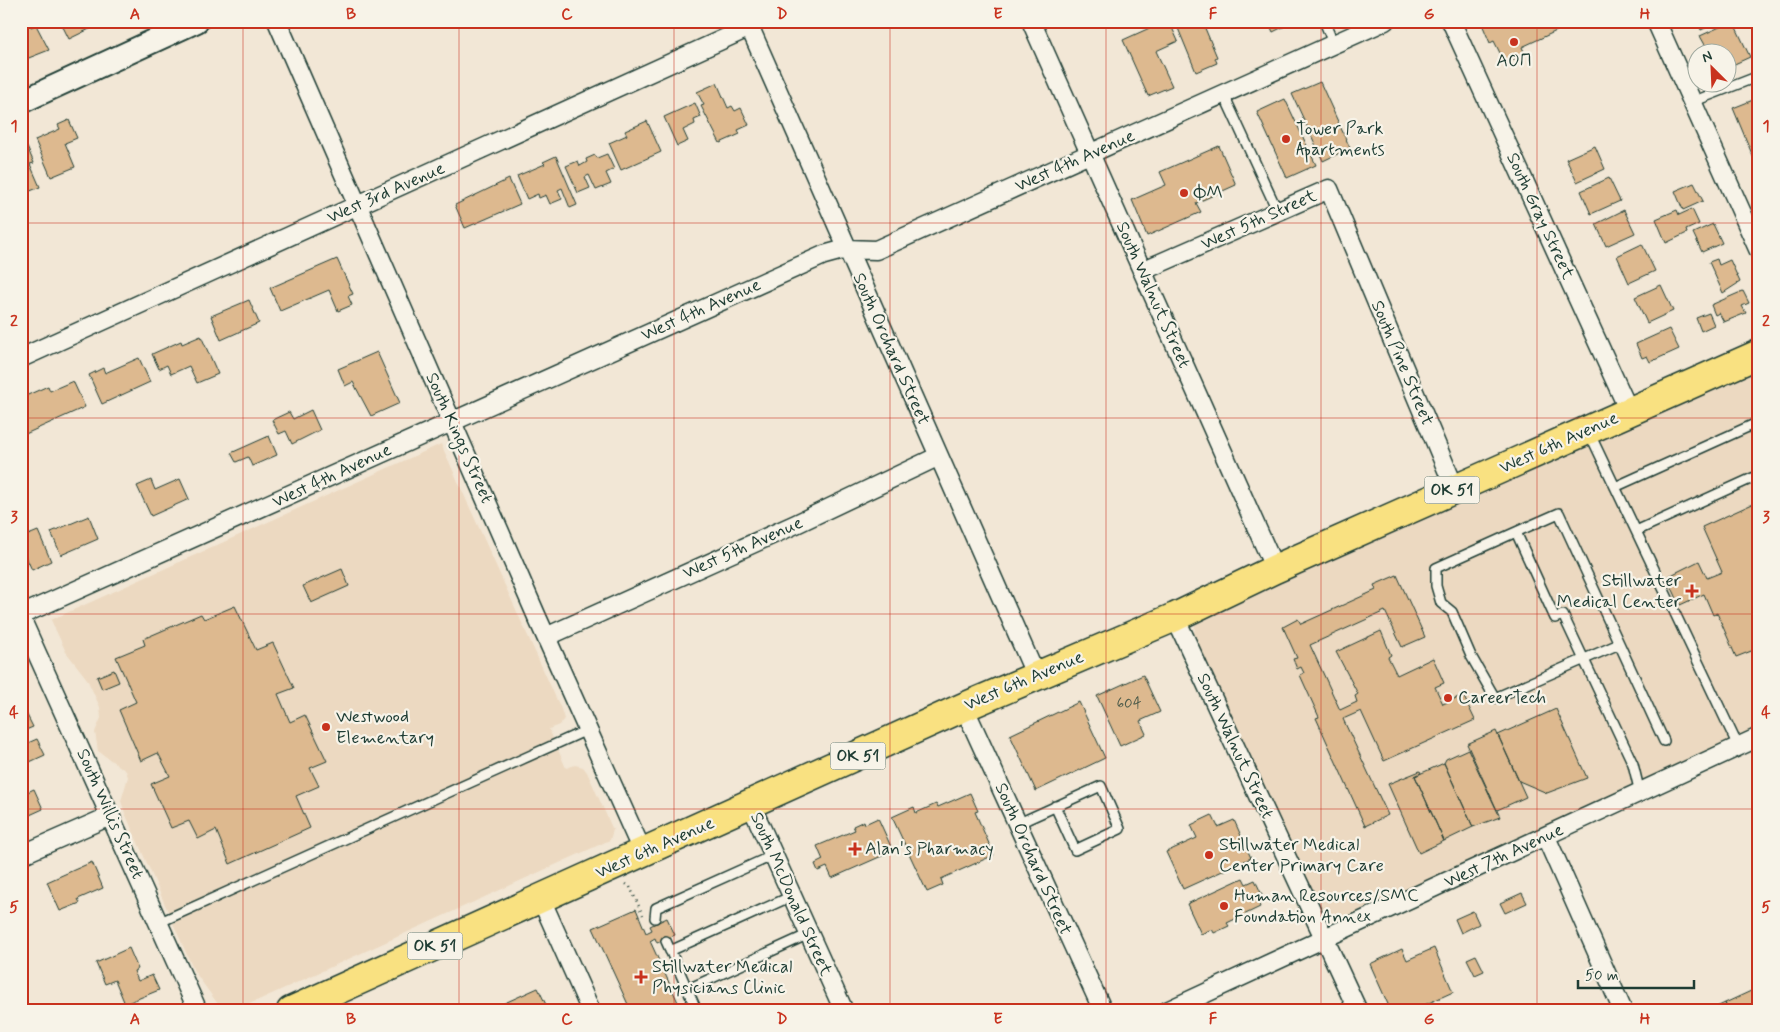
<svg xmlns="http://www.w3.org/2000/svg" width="1780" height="1032" font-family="Mynerve,sans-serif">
<rect width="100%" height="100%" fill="#f2e7d6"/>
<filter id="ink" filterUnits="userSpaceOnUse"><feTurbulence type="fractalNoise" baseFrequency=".02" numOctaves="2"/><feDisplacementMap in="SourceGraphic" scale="10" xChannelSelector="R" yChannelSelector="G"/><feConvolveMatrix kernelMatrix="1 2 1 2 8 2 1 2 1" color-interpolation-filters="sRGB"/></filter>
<g filter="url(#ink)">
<path fill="#ecd9c1" d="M1759 354V737L1339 921 1326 918 1320 911 1194 634 1195 625 1199 619Z
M441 444 561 709 564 719 559 725 549 729 566 768 575 765 583 767 587 772 613 830 610 840 234 1011H223L194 971 125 813 121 801 128 777 126 771 98 751 95 732 101 718 100 707 87 679 66 652 51 620Z"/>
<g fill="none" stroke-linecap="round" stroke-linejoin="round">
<path stroke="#549193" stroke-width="4.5" d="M21 1010 25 1011"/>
</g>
<path fill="#ddb98f" stroke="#1f3d34" d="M21 21H28L31 27 36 25 49 50 21 61Z
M60 21H106L69 39Z
M1165 21H1169L1178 41 1156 51 1172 86 1148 96 1123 40Z
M1175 21H1202L1217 57 1215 58 1217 63 1196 72Z
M1268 21H1288L1289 24 1273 32Z
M1487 21H1578L1522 47 1525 54 1505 63 1494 41 1490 43 1482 24Z
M1697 21H1720L1701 30Z
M1733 21 1750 57 1728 67V52H1719L1718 50 1709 52 1700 36Z
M1320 82 1350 148 1323 161 1292 94Z
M717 83 728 108 732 106 735 111 741 108 749 125 738 130 740 134 720 143 701 106 704 105 697 92Z
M1758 98 1759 99V171L1733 108Z
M1285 99 1316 165 1287 178 1257 112Z
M695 103 701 117 694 120 695 124 683 130 688 141 677 146 664 117Z
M69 120 77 138 65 143 75 167 51 177 35 140 60 129 58 125Z
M647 121 661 152 621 170 609 143 627 135 625 131Z
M1219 146 1236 185 1196 203 1201 212 1147 236 1132 200 1166 185 1160 172Z
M1595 146 1605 169 1577 182 1566 159Z
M27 147 34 163 30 164 40 187 23 194 21 149Z
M607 154 614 169 606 173 611 184 596 190 589 175 585 177 590 188 578 193 566 166 578 161 580 166 587 162 586 159 595 155 597 158Z
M556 156 577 205 570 208 562 188 558 190 562 199 550 204 546 195 539 198 538 194 527 199 517 176 545 164 543 162Z
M1609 178 1620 201 1591 214 1581 191Z
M509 179 520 204 465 228 455 205Z
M1694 183 1703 201 1683 210 1675 191Z
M1692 209 1699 224 1686 230 1687 233 1666 243 1656 219 1677 210 1679 215Z
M1624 210 1635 233 1606 246 1596 224Z
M1713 224 1722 243 1702 252 1693 233Z
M1642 244 1655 271 1629 283 1617 256Z
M337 259 353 294 348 296 352 305 338 311 329 290 280 311 270 288Z
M1717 259 1719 265 1730 260 1740 282 1723 293 1709 262Z
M1661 285 1673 311 1647 323 1635 297Z
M1743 291 1749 303 1742 306 1746 313 1724 322 1719 313 1715 315 1711 305Z
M249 300 259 323 221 340 211 316Z
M1709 313 1714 325 1701 331 1696 318Z
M1669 329 1679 349 1650 362 1647 356 1642 358 1636 344Z
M201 336 218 374 197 383 189 366 171 374 167 365 159 369 152 354 181 341 182 344Z
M377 352 400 403 371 416 353 382 345 386 338 369Z
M139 358 150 382 102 404 89 375 103 368 105 373Z
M73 381 85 407 21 436V398L48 386 50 391Z
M311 410 320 430 292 444 286 431 279 434 272 420 289 412 293 419Z
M269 436 277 455 252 466 248 457 236 462 231 453Z
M180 479 189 499 151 516 137 486 151 480 155 490Z
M1759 501V648L1736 657 1717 613 1713 615 1704 594 1680 605 1667 577 1699 561 1707 578 1722 572 1702 527Z
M89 516 98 539 61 555 51 532Z
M38 531 51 561 32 570 21 546V538Z
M342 569 349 586 311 603 303 586Z
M1397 575 1425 637 1402 647 1385 611 1310 645 1340 710 1357 702 1355 696 1358 694 1336 652 1381 631 1391 655 1388 657 1397 675 1433 658 1444 683 1435 687 1443 704 1463 695 1475 720 1384 761 1361 711 1343 719 1388 815 1365 826 1316 718 1319 717 1300 675 1304 673 1301 667 1297 669 1293 659 1297 658 1283 627 1298 619 1301 624 1376 590 1374 585Z
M235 606 256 650 273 643 294 688 278 694 290 722 305 715 327 761 310 768 319 786 296 796 310 828 230 864 216 830 198 839 189 821 171 828 151 784 170 776 158 753 141 761 119 710 136 702 116 657 145 645 143 639 201 614 204 619Z
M114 670 119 682 102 689 97 677Z
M1143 675 1160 712 1140 721 1146 734 1120 746 1097 696Z
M1079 702 1105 758 1036 791 1010 735Z
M1556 709 1587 778 1547 793 1519 781 1498 735Z
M25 711 33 727 21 732V713Z
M1496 731 1526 797 1497 810 1467 744Z
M37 739 45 755 21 766V746Z
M1468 749 1500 817 1473 827 1444 763 1446 759Z
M1444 763 1473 827 1444 841 1415 776Z
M1420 771 1421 773 1415 776 1444 841 1419 853 1388 784Z
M34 789 43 809 21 819V795Z
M970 793 978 811 975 812 994 855 941 879 943 885 927 892 892 817 914 807 916 813 936 804 938 807Z
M1212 815 1218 827 1234 820 1251 858 1183 889 1166 852 1197 838 1191 825Z
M878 818 893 851 832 878 827 867 818 871 815 864 823 860 817 846 855 830 853 826 864 821 865 824Z
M92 862 103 888 78 899 80 903 60 911 47 882Z
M1243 878 1246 884 1255 880 1262 895 1256 898 1260 907 1227 923 1229 926 1214 933 1212 929 1201 934 1187 904Z
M1522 893 1527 903 1505 913 1500 903Z
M636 909 646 933 652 930 650 926 667 918 675 935 657 943 655 938 650 941 682 1011H631L593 928Z
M1473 911 1479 924 1461 933 1455 919Z
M129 948 138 969 134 971 138 981 152 975 159 990 125 1004 115 980 105 984 96 963Z
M1434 948 1453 992 1411 1011H1391L1370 964 1402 949 1407 960Z
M1476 955 1484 971 1475 975 1467 959Z
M538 988 549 1011H487Z
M1751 991 1759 1011H1728L1725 1003Z
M1725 1003 1728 1011H1708Z"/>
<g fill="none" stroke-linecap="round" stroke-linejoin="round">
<g stroke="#1f3d34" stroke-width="12">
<path id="service" d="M1324 21 1334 45
M1224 95 1278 212
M1692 102 1759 76
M1589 432 1738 746
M1615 487 1759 422
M1636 531 1759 475
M1516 532 1436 568V586L1441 603 1452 612 1471 656 1495 698 1619 644
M1640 793 1633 764 1563 615 1555 618 1516 532 1559 513 1664 741
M1018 824 1028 819 1101 786 1120 829 1075 850 1055 806
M655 918 656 908 774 855
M158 923 587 730
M666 941 697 1011
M670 951 792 896
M688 989 809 934"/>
</g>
<g stroke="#1f3d34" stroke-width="21">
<path id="minor" d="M277 21 537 617 643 853
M747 21 1036 676
M1031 21 1275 569
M1451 21 1629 411
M1656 21 1759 251
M1142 271 1329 189 1455 489
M21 358 750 27
M21 615 824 255 846 249 876 250 1385 21
M1175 617 1358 1011
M21 618 198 1011
M546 637 796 524 939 456
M964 707 1103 1011
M751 805 844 1011
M1546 837 1623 1011
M21 855 110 816
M541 899 591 1011
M1167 1011 1759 737"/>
</g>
<g stroke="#1f3d34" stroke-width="26">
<path id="tertiary" d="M21 102 197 21"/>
</g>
<g stroke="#1f3d34" stroke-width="31">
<path id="trunk" d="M291 1011 964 707 1175 617 1275 569 1759 354"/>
</g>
<path stroke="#1f3d34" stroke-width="2.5" stroke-dasharray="1 4" stroke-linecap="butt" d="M626 884 630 887 643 915"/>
<use href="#service" stroke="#f7f3e8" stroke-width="9"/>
<use href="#minor" stroke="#f7f3e8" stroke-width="18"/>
<use href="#tertiary" stroke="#f7f3e8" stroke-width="22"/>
<use href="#trunk" stroke="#f9e181" stroke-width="28"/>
</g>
</g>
<path fill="none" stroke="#c8321e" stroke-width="1" stroke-opacity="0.55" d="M243 21V1011M459 21V1011M674 21V1011M890 21V1011M1106 21V1011M1321 21V1011M1537 21V1011M21 223H1759M21 418H1759M21 614H1759M21 809H1759"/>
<g fill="#c8321e" stroke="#f7f3e8" stroke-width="2">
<circle cx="1514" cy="42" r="5"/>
<circle cx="1286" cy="139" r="5"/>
<circle cx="1184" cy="193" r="5"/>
<path d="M1689.5 583.5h5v5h5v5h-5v5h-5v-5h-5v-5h5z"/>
<circle cx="1448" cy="698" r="5"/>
<circle cx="326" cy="727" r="5"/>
<path d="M852.5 841.5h5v5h5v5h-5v5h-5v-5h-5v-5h5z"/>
<circle cx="1209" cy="855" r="5"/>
<circle cx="1224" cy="906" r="5"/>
<path d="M638.5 969.5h5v5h5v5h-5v5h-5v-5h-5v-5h5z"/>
</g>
<g text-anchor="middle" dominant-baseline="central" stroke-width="4.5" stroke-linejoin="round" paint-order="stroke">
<g font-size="15" fill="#4e5c4b">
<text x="1129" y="704">604</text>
</g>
<g fill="#f7f3e8" stroke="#60746a" stroke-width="1">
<rect x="1424.5" y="476.5" width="55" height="27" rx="4"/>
<rect x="830.5" y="742.5" width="55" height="27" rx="4"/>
<rect x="407.5" y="932.5" width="55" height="27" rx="4"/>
</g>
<g font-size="16" font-weight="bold" fill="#1f3d34">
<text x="1452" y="490">OK 51</text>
<text x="858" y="756">OK 51</text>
<text x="435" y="946">OK 51</text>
</g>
<g font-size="18" fill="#1f3d34" stroke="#f7f3e8" text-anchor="start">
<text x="1514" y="61" text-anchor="middle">AOΠ</text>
<text x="1296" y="129">Tower Park<tspan x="1296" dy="21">Apartments</tspan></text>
<text x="1194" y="193">ΦΜ</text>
<text x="1681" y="581" text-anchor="end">Stillwater<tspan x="1681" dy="21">Medical Center</tspan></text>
<text x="1458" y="698">CareerTech</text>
<text x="336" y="717">Westwood<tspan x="336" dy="21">Elementary</tspan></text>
<text x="1219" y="845">Stillwater Medical<tspan x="1219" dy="21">Center Primary Care</tspan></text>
<text x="865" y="849">Alan's Pharmacy</text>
<text x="1234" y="896">Human Resources/SMC<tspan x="1234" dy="21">Foundation Annex</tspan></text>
<text x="652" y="967">Stillwater Medical<tspan x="652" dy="21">Physicians Clinic</tspan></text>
</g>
<g font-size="18" fill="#1f3d34" stroke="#f7f3e8">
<text transform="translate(1075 161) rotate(-24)">West 4th Avenue</text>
<text transform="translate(386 193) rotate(-24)">West 3rd Avenue</text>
<text transform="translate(1540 216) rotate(65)">South Gray Street</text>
<text transform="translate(1259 220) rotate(-24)">West 5th Street</text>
<text transform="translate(1153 295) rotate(66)">South Walnut Street</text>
<text transform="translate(701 310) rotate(-24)">West 4th Avenue</text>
<text transform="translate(891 349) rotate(66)">South Orchard Street</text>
<text transform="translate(1402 363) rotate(67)">South Pine Street</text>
<text transform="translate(459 438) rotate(66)">South Kings Street</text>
<text transform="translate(1559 443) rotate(-24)">West 6th Avenue</text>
<text transform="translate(332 476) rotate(-25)">West 4th Avenue</text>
<text transform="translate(743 548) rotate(-24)">West 5th Avenue</text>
<text transform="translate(1024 681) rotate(-23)">West 6th Avenue</text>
<text transform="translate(1235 746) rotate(65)">South Walnut Street</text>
<text transform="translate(110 814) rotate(66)">South Willis Street</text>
<text transform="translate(655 848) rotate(-24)">West 6th Avenue</text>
<text transform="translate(1504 856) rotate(-25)">West 7th Avenue</text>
<text transform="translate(1033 859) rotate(66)">South Orchard Street</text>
<text transform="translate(791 894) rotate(66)">South McDonald Street</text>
</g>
</g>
<rect width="1780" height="1032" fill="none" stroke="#f7f3e8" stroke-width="55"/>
<g transform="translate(1712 68) rotate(336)"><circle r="24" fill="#f7f3e8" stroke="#a1aaa0"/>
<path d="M0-4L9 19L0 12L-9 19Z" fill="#c8321e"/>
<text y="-8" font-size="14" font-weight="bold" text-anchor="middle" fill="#1f3d34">N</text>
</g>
<path d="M1578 980v8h116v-8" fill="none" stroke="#1f3d34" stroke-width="2.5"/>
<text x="1585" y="980" font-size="15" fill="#1f3d34" stroke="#f7f3e8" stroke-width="4" paint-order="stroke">50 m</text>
<rect x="28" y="28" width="1724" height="976" fill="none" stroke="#c8321e" stroke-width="2"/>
<g font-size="16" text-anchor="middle" font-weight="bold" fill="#c8321e">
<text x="135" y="19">A</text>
<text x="351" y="19">B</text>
<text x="567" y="19">C</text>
<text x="782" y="19">D</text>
<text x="998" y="19">E</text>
<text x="1213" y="19">F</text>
<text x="1429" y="19">G</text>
<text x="1645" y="19">H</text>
<text x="14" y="131">1</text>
<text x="1766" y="131">1</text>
<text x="14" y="326">2</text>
<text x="1766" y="326">2</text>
<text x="14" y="522">3</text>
<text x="1766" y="522">3</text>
<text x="14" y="717">4</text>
<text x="1766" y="717">4</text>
<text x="14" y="912">5</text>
<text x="1766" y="912">5</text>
<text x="135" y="1024">A</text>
<text x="351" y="1024">B</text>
<text x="567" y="1024">C</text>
<text x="782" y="1024">D</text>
<text x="998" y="1024">E</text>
<text x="1213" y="1024">F</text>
<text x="1429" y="1024">G</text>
<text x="1645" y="1024">H</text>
</g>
</svg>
